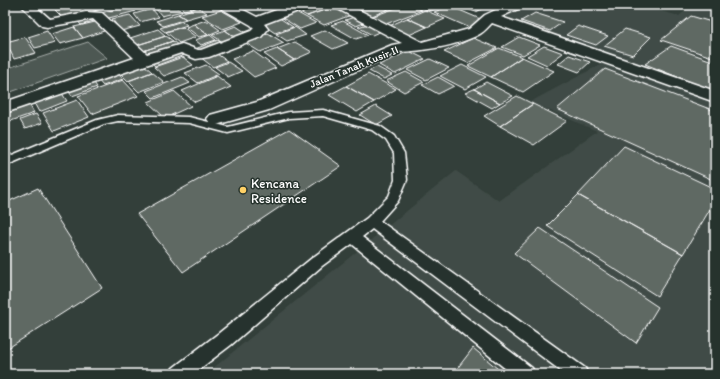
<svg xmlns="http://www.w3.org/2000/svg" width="720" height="379" font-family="Itim,sans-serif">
<rect width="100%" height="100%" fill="#333f3a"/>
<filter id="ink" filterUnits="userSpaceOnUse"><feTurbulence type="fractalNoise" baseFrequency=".025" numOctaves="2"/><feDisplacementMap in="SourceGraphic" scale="8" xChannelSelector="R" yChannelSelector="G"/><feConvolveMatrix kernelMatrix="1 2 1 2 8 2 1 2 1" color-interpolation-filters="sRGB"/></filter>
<g filter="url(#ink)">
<path fill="#404c47" d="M525 5H639L679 16 692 5H715V374H206L456 171 499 201 597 131 530 102 609 60 499 20Z"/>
<path fill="#4d5853" stroke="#a6aca9" d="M88 42 107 58 5 94V69Z"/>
<path fill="#5f6964" stroke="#fff" d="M73 5H116L64 19 55 10Z
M134 5H159L139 10Z
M169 5H176L182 11 162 16 155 8Z
M179 5H199L200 6 184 10Z
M311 5H334L336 6 307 16 296 10Z
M350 5H383L391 8 372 16Z
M404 5H410L422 10 386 24 371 17Z
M415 5H445L431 11Z
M455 5H490L476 12Z
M130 6 136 11 105 19 100 13Z
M336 6 354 14 324 25 307 16Z
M450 6 485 21 470 28 434 12Z
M198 7 207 13 186 19 178 14Z
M152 9 159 17 140 22 134 14Z
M221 10 242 22 223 29 202 16Z
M425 10 445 19 427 27 407 18Z
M296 12 316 23 300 29 281 17Z
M535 13 563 22 550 31 521 21Z
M178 14 186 19 163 26 156 21Z
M130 15 140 26 121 31 112 19Z
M93 16 97 20 81 25 77 20Z
M358 16 369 21 356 26 345 20Z
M691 16 715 23V58L661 40Z
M278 17 293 27 275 33 260 23Z
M407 18 427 27 409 35 389 26Z
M206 20 220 30 208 35 194 24Z
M182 21 187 25 165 32 160 28Z
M343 21 368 35 356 39 331 25Z
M95 22 104 31 83 38 74 27Z
M371 23 384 30 372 35 358 27Z
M194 24 208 35 199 37 186 27Z
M236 26 251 36 239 40 225 30Z
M578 26 608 36 596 45 566 35Z
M74 27 83 38 60 44 52 34Z
M183 27 196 37 179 43 166 32Z
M295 27 306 35 287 41 276 34Z
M158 29 166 36 134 46 127 39Z
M625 29 651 37 633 55 604 46Z
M225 30 239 40 226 44 212 35Z
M325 30 348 43 333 49 310 36Z
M47 31 55 43 35 48 28 37Z
M268 33 284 43 260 52 244 42Z
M210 35 216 40 201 45 195 40Z
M166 36 173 41 140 52 134 46Z
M25 37 36 53 14 59 6 42Z
M519 37 540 45 523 55 502 47Z
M473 38 497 48 468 63 444 52Z
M218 40 224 45 201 53 195 49Z
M173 41 179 46 146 57 140 52Z
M295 42 312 52 294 60 277 49Z
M544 46 563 53 547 65 527 56Z
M671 46 715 62V92L645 64Z
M499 48 522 57 491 77 468 66Z
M180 49 187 54 155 66 148 60Z
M277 49 294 60 281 66 264 54Z
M253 51 276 68 254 77 232 59Z
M409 51 425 59 395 74 379 65Z
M214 52 227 61 213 67 200 57Z
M569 55 590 62 579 72 558 64Z
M183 57 193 65 164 76 154 67Z
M522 57 554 71 523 92 491 77Z
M430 59 449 68 426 80 407 70Z
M228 62 242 71 228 77 215 67Z
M142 63 152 72 128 81 118 71Z
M206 65 219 74 198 83 185 73Z
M462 65 486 77 465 89 440 76Z
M377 67 392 75 384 79 369 71Z
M605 69 715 111V181L557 109Z
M117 72 123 79 103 86 97 79Z
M152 72 164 82 139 92 128 81Z
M406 72 424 82 404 92 386 81Z
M368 74 396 89 374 102 346 86Z
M217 76 231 87 195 102 182 91Z
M182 77 190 83 153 98 146 91Z
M438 77 454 86 438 94 422 85Z
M92 80 97 87 72 96 67 89Z
M123 80 138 96 92 114 78 96Z
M486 82 513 96 500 103 474 89Z
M346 86 374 102 357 112 329 95Z
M474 89 500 103 492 108 465 93Z
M174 91 191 106 165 118 148 102Z
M61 92 67 101 39 112 33 101Z
M517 96 533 104 500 126 484 116Z
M77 100 89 117 54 131 43 113Z
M28 102 34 113 5 123V110Z
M533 104 567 121 534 145 500 126Z
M376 106 392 116 376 125 360 115Z
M36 114 42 123 25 129 20 120Z
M289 129 341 166 183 272 137 214Z
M624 146 715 189V201L683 254 578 195Z
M38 188 102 288 5 350V203Z
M578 195 683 254 657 296 547 226Z
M540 228 658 307 636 343 514 253Z
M473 348 504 374H453Z"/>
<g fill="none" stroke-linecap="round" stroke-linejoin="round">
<g stroke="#fff" stroke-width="3">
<path id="service" d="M323 110 380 126 394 136 404 153 407 180 398 201 380 221 585 368 588 374H565L372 229 362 237 532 368 535 374H512L352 244 322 266 231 345 193 374H170L173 368 219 333 312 258 367 218 389 196 395 180 394 153 386 140 372 130 323 116 289 118 228 133 189 123 118 121 104 124 5 166V158L97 120 118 115 189 117 228 127 289 112Z"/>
</g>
<g stroke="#fff" stroke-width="3">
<path id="minor" d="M21 5H34L50 19 86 12 102 13 147 54 182 44 198 50H201L251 31 254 28 251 25 221 8 219 5H234L257 17 290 5H308L306 8 264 24 268 29 261 37 209 57 196 59 181 53 5 113V102L134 58 93 19 47 27 42 26Z
M334 5H349L422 42 469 29 485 15 506 5H522L520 8 501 17 715 91V102L492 23C488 27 483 33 478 35 457 46 423 51 399 52L269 110 216 125 210 123 207 119 210 115 257 102 392 45 402 43 336 8Z"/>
</g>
<use href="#service" fill="#26332d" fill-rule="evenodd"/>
<use href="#minor" fill="#26332d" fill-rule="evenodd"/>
</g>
</g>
<circle fill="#ffd166" stroke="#26332d" stroke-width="1.5" cx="243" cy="190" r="4"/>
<g text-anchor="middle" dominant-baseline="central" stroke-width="3" stroke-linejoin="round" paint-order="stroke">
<g font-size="11" fill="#fff" stroke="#26332d">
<text transform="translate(354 67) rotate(-22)">Jalan Tanah Kusir II</text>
</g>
<g font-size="13" fill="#fff" stroke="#26332d" text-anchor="start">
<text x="251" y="183">Kencana<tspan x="251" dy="15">Residence</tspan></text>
</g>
</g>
<rect width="720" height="379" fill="none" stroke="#26332d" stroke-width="20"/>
<rect x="10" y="10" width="700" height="359" fill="none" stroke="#fff" stroke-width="1.5" filter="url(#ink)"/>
</svg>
